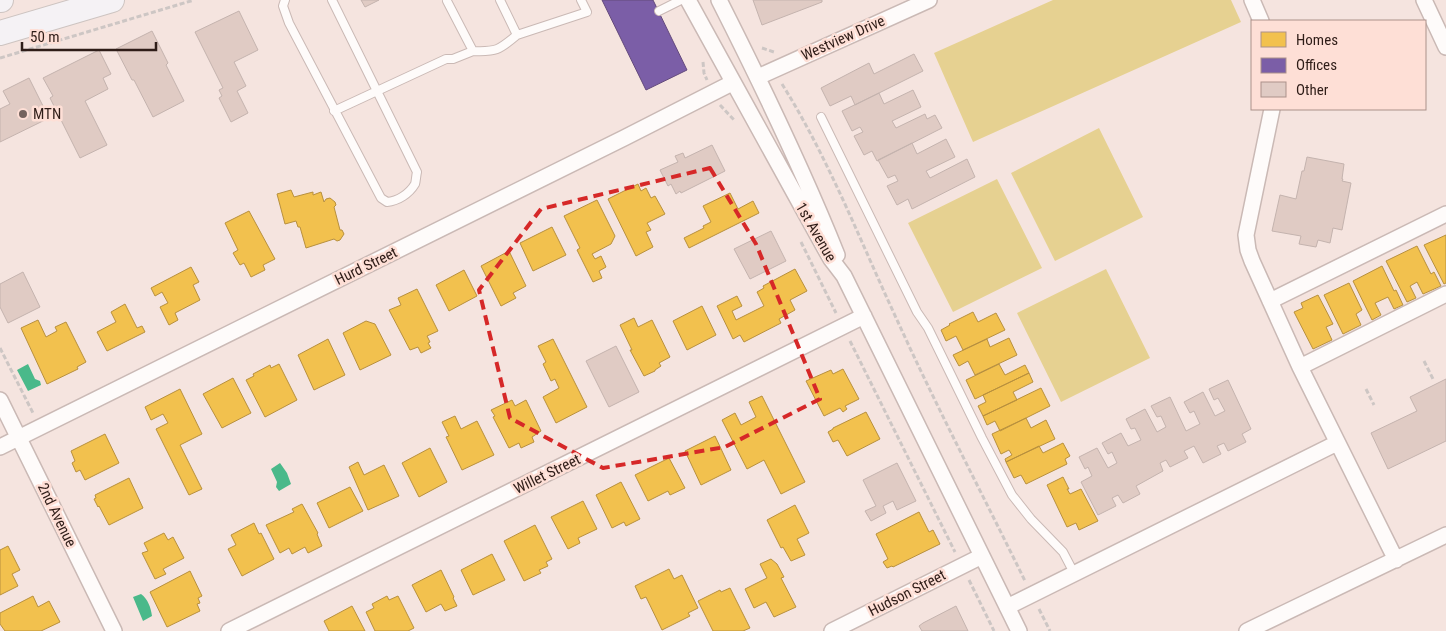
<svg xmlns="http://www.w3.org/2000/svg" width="1446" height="631" font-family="'Roboto Condensed',sans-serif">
<rect width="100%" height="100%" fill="#f5e4df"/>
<path fill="#e6d191" d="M1053 0H1231L1241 22 973 142 934 53Z
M1099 128 1143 217 1055 261 1011 173Z
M997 179 1042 268 953 312 908 223Z
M1106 269 1150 358 1061 402 1017 313Z"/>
<path fill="#4ab98a" d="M28 364 35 379 40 381 41 385 28 391 17 370Z
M280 463 287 473 291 484 279 491 276 487 277 482 271 469Z
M141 594C148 599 151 608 152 616L143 621 133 597Z"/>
<path fill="#f2c14e" stroke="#b8903e" d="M638 184 641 191 646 188 651 198 655 196 665 214 647 223 651 230 646 232 653 247 636 256 608 199Z
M291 190 294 197 313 192V195L321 192 324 202 326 199 330 198 335 202 336 205 334 207 340 230H342L344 234 340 240 337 241 334 239 306 248 300 227H298L296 221 285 224 277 194Z
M730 193 738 209 753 201 759 213 689 248 684 238 704 228 703 226 711 222 703 206Z
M597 200 615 236 611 244 592 254 595 259 601 256 606 267 599 271 602 278 593 282 577 250 580 248 564 216Z
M249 211 275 259 263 265 265 270 251 277 244 263 240 265 233 253 238 250 225 223Z
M552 227 566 255 533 271 520 243Z
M1446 235V283L1444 284 1424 245Z
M1417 246 1431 274 1434 272 1441 286 1423 294 1417 282 1410 286 1416 298 1407 302 1386 261Z
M509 251 526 286 513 293 516 298 501 306 481 266Z
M1382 266 1394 291 1396 290 1403 305 1394 309 1388 297 1375 303 1381 315 1372 320 1353 281Z
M191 267 199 282 193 285 200 300 175 313 178 320 169 325 160 307 168 303 162 292 155 296 151 288Z
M795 269 807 291 790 300 795 310 779 319 781 323 744 342 740 335 733 339 717 306 737 296 742 306 732 311 736 320 764 306 757 292 764 288 763 286Z
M464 270 477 296 449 311 436 285Z
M1349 283 1362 310 1356 314 1361 325 1343 334 1324 295Z
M417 289 438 331 427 336 430 342 428 343 431 348 421 353 418 347 410 350 389 310 401 305 398 298Z
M1318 295 1333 324 1326 327 1332 340 1313 349 1294 312 1303 308 1301 303Z
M125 304 137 328 142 326 145 332 107 351 97 332 116 322 111 312Z
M702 306 716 335 687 350 673 321Z
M973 312 978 322 996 313 1005 330 963 350 956 336 946 341 941 330 950 325 949 324Z
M634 318 638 327 652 320 670 357 659 363 661 366 655 370V371L644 376 630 350H632L620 325Z
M38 320 46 337 57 331 55 327 66 322 86 362 77 367 78 369 47 384 21 328Z
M366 321 375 324 391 355 360 370 343 333Z
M1009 338 1017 355 975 375 968 361 959 366 953 355 987 339 990 347Z
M328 339 345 375 314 390 298 355Z
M553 339 587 407 556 423 543 397 559 388 555 379 551 381 543 364 546 362 538 346Z
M279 364 297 400 265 417 246 380 254 376 253 374 270 365 271 368Z
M999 364 1005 375 1025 365 1029 373 975 399 966 380Z
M843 369 859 399 845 406 847 409 843 412 840 408 824 416 806 381 831 370 833 374Z
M1029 373 1033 382 1013 392 1017 400 983 416 978 406 986 402 983 395Z
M233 378 251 413 222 428 203 394Z
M1041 388 1050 406 1000 431 995 421 987 425 983 416Z
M180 389 202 434 180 445 202 489 189 495 156 429 168 423 163 414 151 420 145 407Z
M762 396 805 482 781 494 764 460 747 469 722 420 735 413 741 425 756 417 749 402Z
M512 400 515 406 526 400 541 431 532 437 534 442 521 448 519 443 509 448 493 417 495 416 491 410Z
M866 412 880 439 847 456 838 440 833 442 828 432 833 429V428Z
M455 416 461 429 477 421 494 455 462 470 446 437 449 436 442 422Z
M1026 418 1031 428 1046 420 1055 439 1006 462 1005 459 1012 455 1009 450 1001 454 992 434Z
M105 434 119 463 85 480 80 470 76 472 72 463 75 461 71 451Z
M715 436 731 470 701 485 685 451Z
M1063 443 1070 456 1065 459 1067 464 1026 484 1021 475 1014 478 1006 462 1039 446 1043 453Z
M430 448 447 482 419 497 402 463Z
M669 458 685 488 670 495 668 491 648 501 635 475Z
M358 462 364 475 384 465 399 496 368 510 349 467Z
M1063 477 1069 489H1067L1070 494 1081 489 1098 521 1079 530 1076 523 1067 527 1047 485Z
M129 478 143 508 109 525 99 506 98 507 94 499 96 498 95 495Z
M621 482 640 519 626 526 624 522 612 528 596 495Z
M350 487 363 511 329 528 317 503Z
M583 501 597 529 578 538 580 543 568 549 551 517Z
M302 504 318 533 317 534 322 546 308 553 305 547 292 554 289 548 280 553 266 525 294 512 292 509Z
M795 505 809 533 797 539 805 555 791 561 783 547 781 548 767 520Z
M919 512 929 532 933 530 940 544 893 567 892 566 887 568 883 562 888 559 876 534Z
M254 523 259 534 261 533 274 559 242 576 228 549 236 545 231 535Z
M535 525 552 559 546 562 548 566 539 570 541 573 524 581 504 541Z
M164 533 168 540 173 537 184 558 163 569 166 574 155 579 142 553 148 551 144 543Z
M8 546 20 570 12 574 18 586 0 595V550Z
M492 554 505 580 473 595 461 570Z
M771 559 777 564 784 577 781 578 796 607 774 617 766 602 754 608 745 589 767 578 760 564Z
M669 569 674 579 682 575 698 608 688 613 690 616 662 630 646 597 641 599 635 586Z
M441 570 454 597 453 598 457 606 445 611 441 604 426 612 412 585Z
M190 571 202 596 198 598 200 603 197 604 200 611 167 627 150 592Z
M730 588 750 628 743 631H713L698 601 720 590 721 592Z
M33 596 38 607 49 601 60 622 41 631H5L0 624V613Z
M387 596 389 600 398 596 414 628 408 631H375L366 612 374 608 372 604Z
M352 606 365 631H329L324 621Z"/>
<path fill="#7b5ea7" stroke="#644a7c" d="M602 0H653L687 70 646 90Z"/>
<path fill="#e0cbc4" stroke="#c4b3ae" d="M361 0H379L365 7Z
M753 0H822V2L762 25Z
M239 11 258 50 234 62 246 86 237 91 248 113 231 122 219 98 222 96 219 90 223 88 195 32Z
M152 31 168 63 166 65 184 101 153 117 134 80H132L116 49Z
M99 50 111 74 103 78 108 89 85 101 107 145 80 158 50 98 53 96 43 78Z
M914 54 923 71 855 105 851 96 830 106 821 88 869 63 874 74Z
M29 78 49 118 0 142V109L10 104 3 91Z
M913 90 921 107 892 121 896 128 925 114 927 119 935 115 942 128 877 161 872 151 864 155 854 136 863 132 860 127 852 131 842 111 879 93 884 104Z
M946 139 955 157 926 171 930 178 967 159 975 177 912 209 908 199 897 205 887 186 898 181 895 175 888 178 878 160 912 143 917 154Z
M712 145 725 171 681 193 680 191 676 194 671 184 668 186 660 170 678 162 675 156 683 153 685 158Z
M1307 157 1344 164 1342 179H1343L1342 181 1351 183 1342 230 1333 228 1330 243 1318 240 1316 247 1299 244 1301 236 1272 231 1280 195 1296 199 1302 171H1304Z
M771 231 786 261 750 279 734 249Z
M23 272 40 307 8 323 0 307V284Z
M616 346 639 392 609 407 586 361Z
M1446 379V441L1388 469 1371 433 1417 411 1410 397Z
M1228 380 1251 429 1242 434 1246 442 1228 451 1224 443 1217 446 1221 454 1203 463 1194 446 1184 451 1188 458 1170 467 1166 460 1160 463 1163 471 1136 486 1140 494 1123 503 1118 495 1112 498 1116 506 1098 515 1081 482 1092 476 1088 467 1085 469 1079 457 1097 448 1108 468 1117 463 1112 452 1108 454 1102 443 1121 433 1128 446 1141 440 1135 428 1131 429 1126 419 1145 409 1157 432 1166 427 1161 416 1157 417 1151 406 1170 397 1186 431 1200 424 1194 411 1190 413 1184 402 1203 392 1215 416 1225 411 1218 398 1214 400 1209 389Z
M897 463 916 501 897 510 893 501 883 506 886 513 871 521 865 511 876 506 863 480Z
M956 606 968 631H922L919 626 923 623Z"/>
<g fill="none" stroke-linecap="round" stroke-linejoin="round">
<g stroke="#cab9b5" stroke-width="10">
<path id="lane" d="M285 0 283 6 289 23 381 198 387 202C398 201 409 194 415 184 416 181 416 176 417 172L332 0
M500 0 517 35 587 12 581 0
M447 1 473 51C497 52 499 50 517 35
M659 11 681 0
M334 111 446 59H453L473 51
M821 117 917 312 928 328 982 438 1012 495 1031 519 1063 552 1074 573"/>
</g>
<g stroke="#cab9b5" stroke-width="18">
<path id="street" d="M688 0 823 245 831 259 844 276 1019 631
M719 0C761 83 802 168 837 255
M1252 0 1261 21
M1424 0 1446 47
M758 77 929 0
M1272 109 1246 235 1248 250 1252 261 1300 367 1396 560
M1270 301 1446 214
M1300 367 1446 294
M0 400 114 631
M0 447 624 138 732 83
M1007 607 1337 443
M229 631 864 316
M832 631 982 556
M1247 631 1446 535"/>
</g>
<g stroke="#cdc4c1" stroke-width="26">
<path id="primary" d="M0 0H1
M0 33 112 0"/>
</g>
<path stroke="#cdc6c4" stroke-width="3" stroke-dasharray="5 2.5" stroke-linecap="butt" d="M762 48 774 52
M0 58 194 0
M703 62 704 73 707 80
M782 84C829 159 861 243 898 322 938 410 983 495 1025 581
M720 105 735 121
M801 242 836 313
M850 341 955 552
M0 348 33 413
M1424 361 1433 379
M1366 389 1374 405
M969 580 994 631
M1039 609 1050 631"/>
<use href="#lane" stroke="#fefbfa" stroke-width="8"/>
<use href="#street" stroke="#fefbfa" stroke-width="15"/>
<use href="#primary" stroke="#f5f2f5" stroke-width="24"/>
</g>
<path fill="none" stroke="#d62828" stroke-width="4" stroke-dasharray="10 6" stroke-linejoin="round" d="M710 168 756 244 820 399 725 447 603 468 510 418 479 290 541 209Z"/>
<circle fill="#74635e" stroke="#fedfd6" stroke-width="2" cx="23" cy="114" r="5"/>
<g text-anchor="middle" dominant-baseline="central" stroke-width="5" stroke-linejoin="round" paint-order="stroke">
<g font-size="15" fill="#2f1d18" stroke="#fedfd6">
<text transform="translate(843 38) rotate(-24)">Westview Drive</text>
<text transform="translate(816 232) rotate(60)">1st Avenue</text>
<text transform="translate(366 266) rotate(-26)">Hurd Street</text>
<text transform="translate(547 474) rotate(-26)">Willet Street</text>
<text transform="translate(57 515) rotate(64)">2nd Avenue</text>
<text transform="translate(907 593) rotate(-27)">Hudson Street</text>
</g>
<g font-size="15" fill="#2f1d18" stroke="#fedfd6" text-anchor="start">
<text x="33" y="114">MTN</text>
</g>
</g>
<rect x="1251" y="20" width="175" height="90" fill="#fedfd6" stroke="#ab918a"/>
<rect x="1261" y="32" width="25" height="15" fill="#f2c14e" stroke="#ab918a"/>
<text x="1296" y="45" font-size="15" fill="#2f1d18">Homes</text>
<rect x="1261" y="58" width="25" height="15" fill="#7b5ea7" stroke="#ab918a"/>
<text x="1296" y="70" font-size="15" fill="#2f1d18">Offices</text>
<rect x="1261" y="82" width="25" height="15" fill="#e0cbc4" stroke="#ab918a"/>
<text x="1296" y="95" font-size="15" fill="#2f1d18">Other</text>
<path d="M22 42v8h134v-8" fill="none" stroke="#2f1d18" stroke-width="2.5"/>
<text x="30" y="42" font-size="15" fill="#2f1d18" stroke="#fedfd6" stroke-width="4" paint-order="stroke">50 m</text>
</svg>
